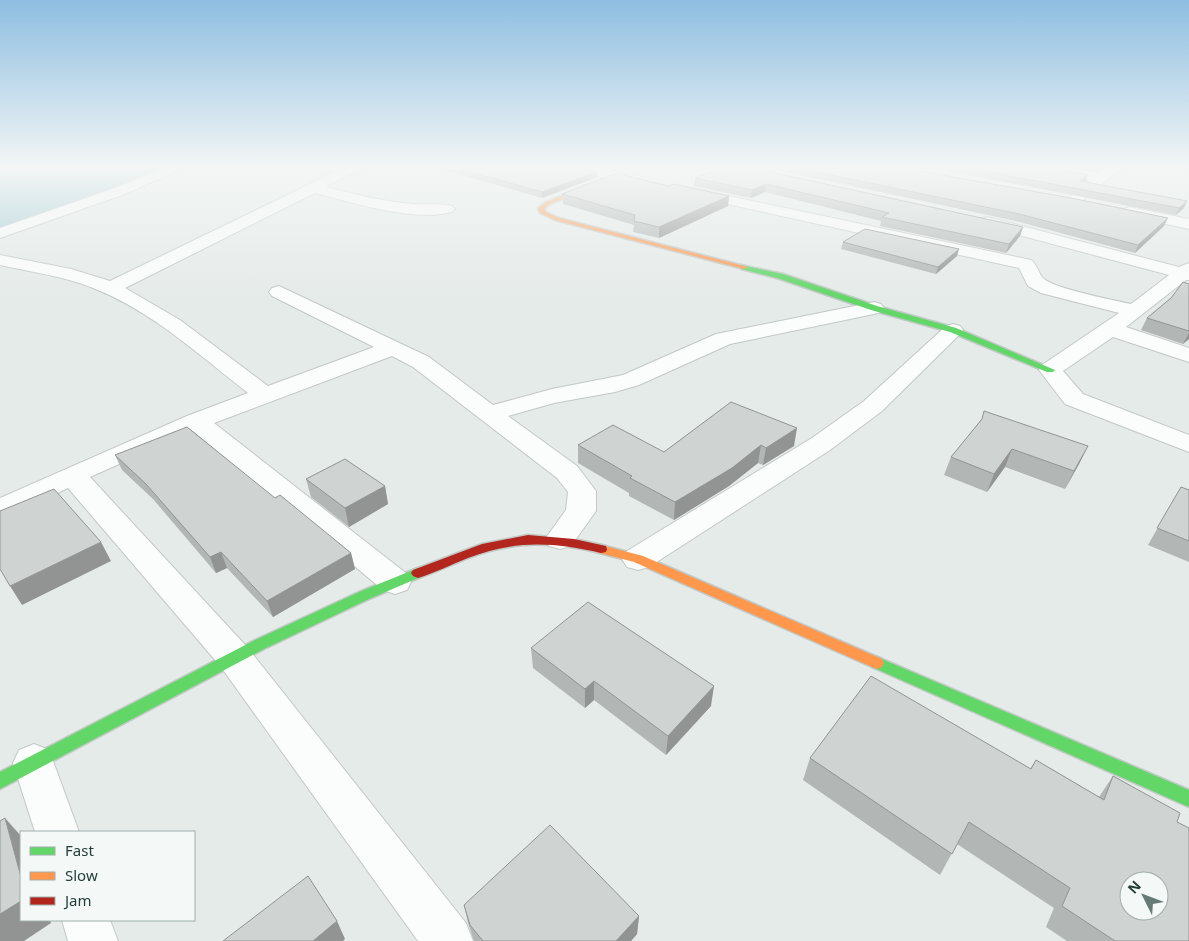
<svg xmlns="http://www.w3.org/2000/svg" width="1189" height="941" font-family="'Noto Sans',sans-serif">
<rect width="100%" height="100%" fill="#e5ebe8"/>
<path fill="#a7cdd7" d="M16 167H183L0 237V173Z"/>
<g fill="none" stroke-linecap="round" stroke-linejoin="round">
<g stroke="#c2c8c6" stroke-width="2">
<path id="street" d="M167 167H186L125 194 0 238V228L115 188Z
M345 167H362L326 187C355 194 384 202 414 204 426 205 440 203 452 206L455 209 452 212C413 222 354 203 315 193L125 288 180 320 268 386 374 347 272 296 269 292 272 288 279 286 429 357 493 405 552 389 623 375 716 334 874 302 881 304 884 308 881 312 874 314 730 344 639 385 615 392 554 403 508 416 577 466 596 491V511L571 546 560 549 549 546 545 539 566 510 568 492 557 478 413 367 392 356 214 423 407 574 411 582 407 590 395 594 383 590 193 431 90 477 247 647 466 923 473 941H418L221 667 68 488 10 516 0 518V498L187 416 248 393C199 355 152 311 93 288 63 276 31 272 0 265V255L71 269 110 281Z
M571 167H597L654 180 656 183 649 187 572 170Z
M1038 167H1067L1098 173 1107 167H1123L1079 203H1069L1067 200 1089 180 1044 171Z
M691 188 1031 260C1038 265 1038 274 1044 279 1056 289 1113 300 1131 304L1169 275 981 225 979 222 981 219 987 217 1179 267 1189 263V280H1186L1126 327 1189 348V362L1113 337 1063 371 1083 394 1189 435V452L1065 404 1039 370 1042 365 1119 313 1041 293 1028 286 1019 268 686 195 684 192 686 189Z
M1129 207 1189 219V229L1124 215 1121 212 1124 209Z
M953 324 960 326 963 330 960 334 882 411 830 450 649 567 638 570 627 567 622 559 627 551 812 438 864 401 946 326Z
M34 744 49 750 79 832H35L13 763 19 750Z
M62 920H110L118 941H68Z"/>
</g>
<g stroke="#c1c8c6" stroke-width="3">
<path id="fast" d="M741 265 783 274 877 306 956 328 1055 370 1053 372H1047L950 332 871 310 777 278 741 269Z
M418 568 423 570 425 573 423 576 369 599 264 649 0 789V772L253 641 359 592Z
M877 657 1189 790V807L872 667 870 663 872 659Z"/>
</g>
<g stroke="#c1c8c6" stroke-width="3">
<path id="slow" d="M595 183 600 184 550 204 544 209 546 212 559 218 748 267 744 269 555 220 540 213 538 208 546 202Z
M601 545 643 556 882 659 884 663 882 667 877 669 872 667 634 562 596 552 595 549 596 546Z"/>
</g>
<g stroke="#c1c8c6" stroke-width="3">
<path id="jam" d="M528 535 574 539 606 546 607 549 606 552 601 553C553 542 515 540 468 558 452 564 435 573 418 578L413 576 411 573 413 570 482 544Z"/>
</g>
<use href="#street" fill="#fbfcfc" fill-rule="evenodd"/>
<use href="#fast" fill="#63d668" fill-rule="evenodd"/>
<use href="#slow" fill="#ff974d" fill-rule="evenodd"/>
<use href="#jam" fill="#b3261e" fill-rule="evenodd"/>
</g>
<path fill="#b2b6b5" d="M437 168H581L597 177 542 198Z
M722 168 1023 227 1020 236 1006 253 880 226 881 221 765 192 751 198 694 186 695 178Z
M768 168H903L1164 226 1135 253 1016 221Z
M933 168H1051L1088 175 1085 182 1184 208 1176 215Z
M1078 168H1103L1098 172Z
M668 186 729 196 728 206 659 238 633 232 634 225 563 204 562 194Z
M843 242 957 256 936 274 841 249Z
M1189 284V339L1183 344 1141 330 1147 318Z
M731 402 794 446 763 465 758 463 729 486 674 520 629 496V493L578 463V445L664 452Z
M982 419 1088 446 1079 464 1065 489 1005 467 987 492 944 475 951 457Z
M115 455 275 498 351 553 355 569 273 617 227 568 216 573 153 499 122 470Z
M306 479 385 486 388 504 349 527 311 497Z
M1181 487 1189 490V562L1148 545Z
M531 648 711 706 666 755 594 700 585 708 533 668Z
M810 758 1030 769 1036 760 1099 797 1113 776 1177 822 1189 941H1067L1046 927 1054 908 957 844 940 875 803 780Z
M464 905 639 916 637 934 631 941H474L468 923Z"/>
<path fill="#919493" d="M597 172V177L542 198V192Z
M1088 175 1086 181 1077 188 1080 181Z
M766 184 765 192 751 198 752 190Z
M729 196 728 206 659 238V227Z
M1187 201 1184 208 1176 215 1179 208Z
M1168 218 1164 226 1135 253 1138 245Z
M1023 227 1020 236 1006 253 1009 244Z
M959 249 957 256 936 274 938 267Z
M1189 333V339L1183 344Z
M797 428 794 446 763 465 766 448Z
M761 445 758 463 729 486 674 520 675 502Z
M1088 446 1079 464 1065 489 1074 471Z
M1012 449 1005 467 987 492 994 474Z
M385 486 388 504 349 527 345 508Z
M101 542 111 561 22 605 10 586Z
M221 552 227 568 216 573 210 557Z
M351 553 355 569 273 617 267 601Z
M594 681V700L585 708V689Z
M714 686 711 706 666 755 668 736Z
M5 818 21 836V877Z
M21 901V920H50L51 923 24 941H0V914Z
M639 916 637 934 631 941H616Z
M337 921 345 939 343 941H313Z"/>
<path fill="#cfd4d2" stroke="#919493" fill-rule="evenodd" d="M456 168H581L597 172 542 192Z
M722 168H752L1023 227 1009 244 882 217 889 213 766 184 752 190 695 178Z
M798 168H903L1076 199 1168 218 1138 245 1019 214Z
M968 168H1051L1088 175 1080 181 1187 201 1179 208Z
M617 173 668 186 674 184 729 196 659 227 634 221 635 215 562 194Z
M865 229 959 249 938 267 843 242Z
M1183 282 1189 284V331L1147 318 1171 298Z
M731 402 797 428 766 448 761 445 732 468 675 502 630 478 632 476 578 445 613 425 664 452Z
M984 411 1088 446 1074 471 1012 449 994 474 951 457 982 419Z
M187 427 275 498 280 495 351 553 267 601 221 552 210 557 146 484 115 455Z
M345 459 385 486 345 508 306 479Z
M1181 487 1189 490V541L1157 528Z
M54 489 101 542 10 586 0 569V511Z
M588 602 714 686 668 736 594 681 585 689 531 648Z
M871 676 1031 769 1036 760 1104 800 1113 776 1180 813 1177 822 1189 828V941H1115L1062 906 1070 888 969 822 952 854 810 758ZM1129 881H1159V911H1129Z
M5 818 21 877V901L0 914V821Z
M550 825 639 916 616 941H483L470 925 464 905Z
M308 876 337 921 313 941H223Z"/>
<linearGradient id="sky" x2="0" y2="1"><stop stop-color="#8ebee1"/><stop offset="0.56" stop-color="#f3f6f5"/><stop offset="1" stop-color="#f3f6f5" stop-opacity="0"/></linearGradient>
<rect width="1189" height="299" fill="url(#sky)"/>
<rect x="20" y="831" width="175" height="90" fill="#f4f9f7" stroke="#a0aeab"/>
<rect x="30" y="847" width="25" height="8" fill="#63d668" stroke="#a0aeab"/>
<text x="65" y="856" font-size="15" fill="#233e39">Fast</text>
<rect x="30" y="872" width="25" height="8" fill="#ff974d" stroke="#a0aeab"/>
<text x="65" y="881" font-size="15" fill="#233e39">Slow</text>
<rect x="30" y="897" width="25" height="8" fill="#b3261e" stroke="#a0aeab"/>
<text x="65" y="906" font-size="15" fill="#233e39">Jam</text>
<g transform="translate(1144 896) rotate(312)"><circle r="24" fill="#f4f9f7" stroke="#a0aeab"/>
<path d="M0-4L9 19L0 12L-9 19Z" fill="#677b76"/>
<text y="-8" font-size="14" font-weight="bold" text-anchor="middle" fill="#233e39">N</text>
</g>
</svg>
